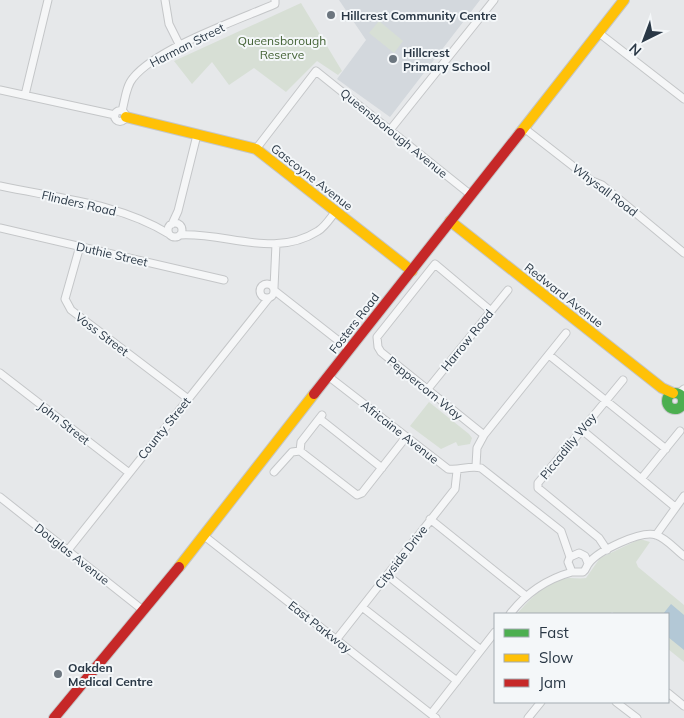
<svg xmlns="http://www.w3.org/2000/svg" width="684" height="718" font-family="Mulish,sans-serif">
<rect width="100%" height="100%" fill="#e6e8ea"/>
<path fill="#d3d8dd" d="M339 0H480L390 117 337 79 366 40Z"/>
<path fill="#d7dfd5" d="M301 3 342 71 338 75 317 61 286 92 254 68 229 85 212 62 192 84 174 61Z
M379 21 403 41 394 53 369 33Z
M429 402 469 434 472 438 470 444 458 446 456 442 441 449 410 426Z
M640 539 650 542 636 562 638 567 684 605V662L668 649V614H615L612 612 610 614H517C529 600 549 578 570 578 575 578 580 579 586 578L600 558Z"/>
<path fill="#b3c8d6" d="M671 604 684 615V650L668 637V614H663Z"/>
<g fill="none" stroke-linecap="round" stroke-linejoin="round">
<g stroke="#c4c6c8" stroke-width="9">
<path id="street" d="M165 0 169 24 180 46
M599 33 684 99
M0 90 115 115
M25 95 48 0
M114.5 116a5.5 5.5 0 1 1 11 0a5.5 5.5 0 1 1-11 0Z
M122 111C125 100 126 86 133 78 157 48 238 20 275 4V0
M524 128 592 181 602 185 684 253
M390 130 494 0
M256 149 316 71 471 195
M0 186C56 198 119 203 169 234
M168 230a7 7 0 1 1 14 0a7 7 0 1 1-14 0Z
M172 224 178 211 197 135
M0 228 224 280
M180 235C226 232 274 259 318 231 325 227 331 217 336 211
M80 246 65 299 71 310 187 398
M260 291a7 7 0 1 1 14 0a7 7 0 1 1-14 0Z
M274 288 276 244
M275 291 349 349
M549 355 666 449
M0 373 128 472
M328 376 448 469C459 471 469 465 481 468L561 531 570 557
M427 390 508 290
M678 394 684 389
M322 415 301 442 300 451 357 495 362 493 406 437
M320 419 382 468
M582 430 675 507
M484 435 381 352 378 347 377 337 435 264 491 311
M476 466 477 448 484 435 566 333
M274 472 292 452 300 451
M641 479 680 431
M0 497 144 611
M430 519 526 596
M203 535 436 718
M656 535 684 496
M68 550 268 299
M607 550 599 538 538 488V483L623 380
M588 563 585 556 579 553 570 557 568 562 572 572H583C587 569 586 566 589 563 598 551 641 530 656 535 666 538 676 550 684 556
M387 575 481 650
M362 607 457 681
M510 614C526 593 547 579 572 572
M336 640 455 489 457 471
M668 693 684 706
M616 702 637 718
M431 714 495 632
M528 718 541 702"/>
</g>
<g stroke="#c4c6c8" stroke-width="12">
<path id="fast" d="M667 401a8 8 0 1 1 16 0a8 8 0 1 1-16 0Z"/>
</g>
<g stroke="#c4c6c8" stroke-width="12">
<path id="slow" d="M126 117 256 149 412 271
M520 133 624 0
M450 221 662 388 673 393
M179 567 314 394"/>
</g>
<g stroke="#c4c6c8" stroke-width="12">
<path id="jam" d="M314 394 520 133
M54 718 179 567"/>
</g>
<use href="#street" stroke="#f5f6f7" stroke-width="7"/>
<use href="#fast" stroke="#4caf50" stroke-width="10"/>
<use href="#slow" stroke="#ffc107" stroke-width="10"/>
<use href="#jam" stroke="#c62828" stroke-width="10"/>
</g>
<g fill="#6c767f" stroke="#f4f7f9" stroke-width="2">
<circle cx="331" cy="15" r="5"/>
<circle cx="393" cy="59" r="5"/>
<circle cx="58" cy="674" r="5"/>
</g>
<g text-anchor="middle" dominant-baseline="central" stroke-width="4" stroke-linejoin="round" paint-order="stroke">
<g font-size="12" font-weight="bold" fill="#2a3846" stroke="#f4f7f9" text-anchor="start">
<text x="341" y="15">Hillcrest Community Centre</text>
<text x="403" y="52">Hillcrest<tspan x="403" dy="14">Primary School</tspan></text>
<text x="68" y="667">Oakden<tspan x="68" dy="14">Medical Centre</tspan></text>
</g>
<g font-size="12" fill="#446336" stroke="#f4f7f9">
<text x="282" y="40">Queensborough<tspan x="282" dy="14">Reserve</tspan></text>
</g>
<g font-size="12" fill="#2a3846" stroke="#f4f7f9">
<text transform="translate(187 45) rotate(-27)">Harman Street</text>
<text transform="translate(394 133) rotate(39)">Queensborough Avenue</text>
<text transform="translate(312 177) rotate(38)">Gascoyne Avenue</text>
<text transform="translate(605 190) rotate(37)">Whysall Road</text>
<text transform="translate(79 203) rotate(13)">Flinders Road</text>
<text transform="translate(112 254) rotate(13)">Duthie Street</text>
<text transform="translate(564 295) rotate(38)">Redward Avenue</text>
<text transform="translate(354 323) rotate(-52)">Fosters Road</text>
<text transform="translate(102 334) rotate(37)">Voss Street</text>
<text transform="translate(467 340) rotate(-51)">Harrow Road</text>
<text transform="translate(425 388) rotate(39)">Peppercorn Way</text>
<text transform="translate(64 423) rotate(38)">John Street</text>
<text transform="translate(164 428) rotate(-51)">County Street</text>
<text transform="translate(400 432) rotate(38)">Africaine Avenue</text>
<text transform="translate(568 446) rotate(-51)">Piccadilly Way</text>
<text transform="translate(72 554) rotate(38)">Douglas Avenue</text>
<text transform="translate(401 557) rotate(-52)">Cityside Drive</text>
<text transform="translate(320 627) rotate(38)">East Parkway</text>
</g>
</g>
<rect x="494" y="613" width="175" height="90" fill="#f4f7f9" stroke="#a3abb1"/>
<rect x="504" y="629" width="25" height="8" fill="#4caf50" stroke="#a3abb1"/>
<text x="539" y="638" font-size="15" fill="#2a3846">Fast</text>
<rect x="504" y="654" width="25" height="8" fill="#ffc107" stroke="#a3abb1"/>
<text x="539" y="663" font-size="15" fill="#2a3846">Slow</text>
<rect x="504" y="679" width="25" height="8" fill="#c62828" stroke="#a3abb1"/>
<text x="539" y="688" font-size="15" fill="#2a3846">Jam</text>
<g transform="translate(644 40) rotate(222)" stroke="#f4f7f9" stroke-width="4" paint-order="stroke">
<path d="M0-4L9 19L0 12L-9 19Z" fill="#2a3846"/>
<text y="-8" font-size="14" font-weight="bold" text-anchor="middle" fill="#2a3846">N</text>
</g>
</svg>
